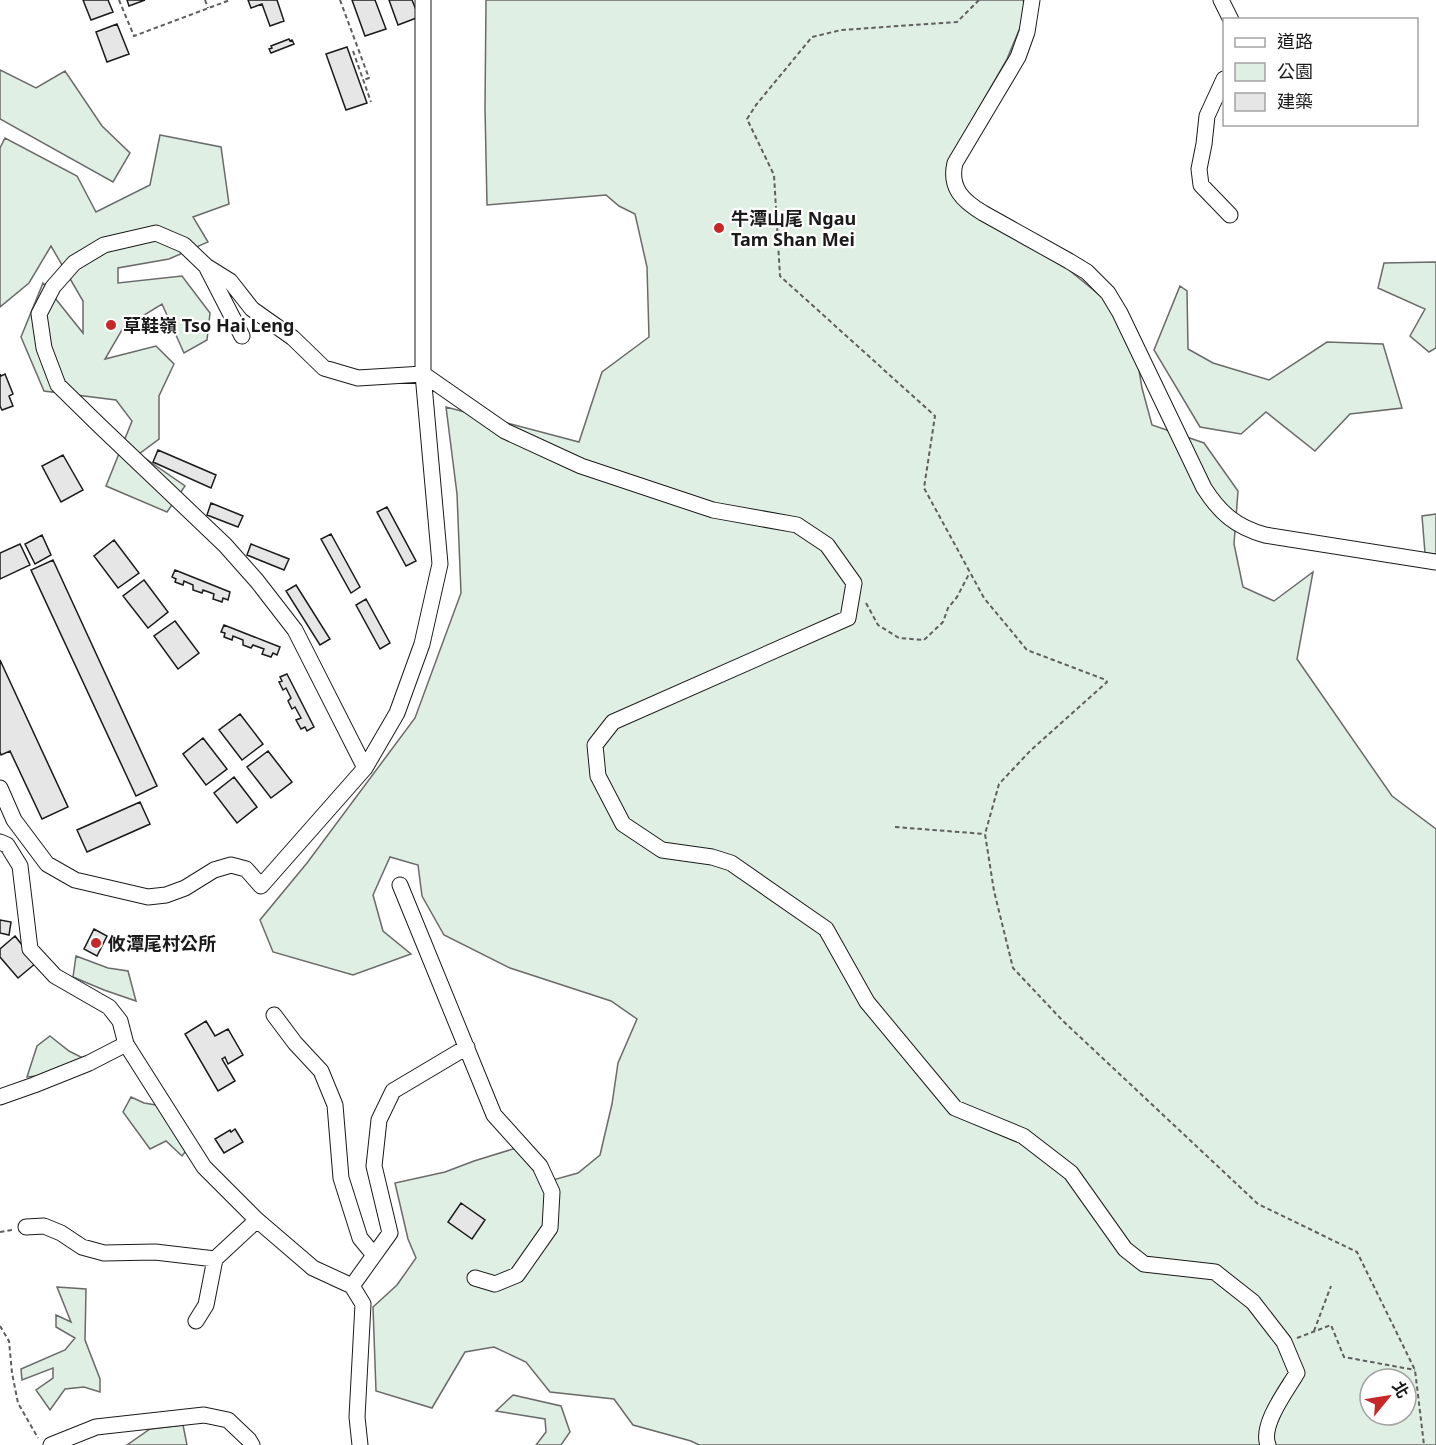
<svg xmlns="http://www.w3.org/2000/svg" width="1436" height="1445" font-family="'Noto Sans','Noto Sans TC',sans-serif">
<rect width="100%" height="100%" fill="#fff"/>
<path fill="#e0efe3" stroke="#6a6a6a" stroke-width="1.5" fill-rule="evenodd" d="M486 0H1023L1027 11 1007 59 950 158 965 206 1064 266 1107 301 1136 352 1142 388 1152 425 1204 443 1238 491 1234 544 1243 587 1274 601 1313 572 1297 659 1392 796 1436 829V1445H699L691 1441 633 1425 614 1399 550 1392 526 1362 494 1347 465 1352 432 1408 376 1391 373 1307 397 1285 416 1258 408 1239 395 1183 445 1172 474 1161 516 1148 553 1180 578 1173 600 1155 612 1104 618 1063 637 1019 611 1001 510 968 444 935 422 896 418 865 390 857 373 895 383 931 411 954 353 975 273 952 260 920 307 863 415 718 461 593 457 494 446 407 579 442 602 372 649 337 647 267 635 214 619 206 606 195 487 205 485 108ZM1370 1379H1406V1415H1370Z
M0 70 36 88 65 71 102 126 130 153 113 182 0 119Z
M160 135 221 147 229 204 193 217 208 242 169 259 118 268V283L182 276 210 313 207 340 184 353 162 304 123 328 105 359 156 346 174 364 159 396V439L139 454 185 486 167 512 106 486 132 421 116 400 44 391 21 337 43 283 83 333V301L51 246 29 283 0 307V148L5 138 77 176 96 212 150 185Z
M1436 262V348L1429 352 1410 336 1425 309 1378 288 1384 263Z
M1180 286 1187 291 1188 349 1213 363 1269 380 1327 342 1383 344 1402 408 1350 414 1315 451 1266 412 1241 434 1200 427 1154 350Z
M1436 514V554L1425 553 1422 516Z
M76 956 108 968 128 971 136 1001 104 990 73 977Z
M50 1036 69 1051 83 1058 78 1072 27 1077 37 1046Z
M131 1097 144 1103 156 1105 193 1142 182 1156 166 1141 150 1149 123 1112Z
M57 1287 86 1289 85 1340 100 1379V1392L84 1387 65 1389 50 1410 36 1390 53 1378V1368L22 1380 21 1369 65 1350 75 1338 56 1327V1315L71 1322Z
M513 1395 561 1406 570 1432 561 1445H536L546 1432 545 1419 496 1411Z
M183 1425 187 1445H127L150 1429Z"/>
<path fill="#e6e6e6" stroke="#1a1a1a" stroke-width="1.5" d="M83 0H108L113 12 91 20Z
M127 0H145L129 6Z
M248 0H277L284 21 270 26 262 4 251 8Z
M352 0H375L386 29 365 36Z
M389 0H412L419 17 398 25Z
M117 24 129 54 107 62 96 32Z
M289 39 290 41 292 40 294 44 271 53 269 49 272 48 271 46Z
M347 47 367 103 346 110 326 54Z
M0 374 1 376 5 374 13 394 9 396 13 406 2 410 0 406Z
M158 450 216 475 211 488 153 462Z
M63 455 83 490 61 502 42 466Z
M211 503 243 516 238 527 207 515Z
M387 507 416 561 406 566 377 512Z
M331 534 360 587 351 593 321 539Z
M42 535 51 555 35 564 25 544Z
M114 540 139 573 118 588 94 556Z
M20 544 30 565 0 579V553Z
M251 544 289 559 284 570 247 555Z
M53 560 157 786 136 796 31 570Z
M175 570 230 592 228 600 223 598 222 602 213 599 214 594 203 590 202 593 193 590V585L184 581 183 585 175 582 176 579 172 577Z
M144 580 168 612 148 628 123 596Z
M296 585 330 639 320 645 286 591Z
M366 599 390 643 380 649 356 605Z
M175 621 199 653 178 669 154 636Z
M224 625 280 647 277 655 273 653 271 657 262 654 264 649 253 645 251 648 243 645V640L233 636 232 640 224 637 225 633 221 632Z
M0 660 68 807 42 819 10 751 1 755 0 752Z
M287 674 314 727 307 731 305 727 301 729 296 720 301 718 295 707 292 709 288 701 291 698 286 688 283 690 279 682 282 681 280 677Z
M240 714 263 744 242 760 219 730Z
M203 738 227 769 206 785 183 754Z
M268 751 292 782 271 798 247 767Z
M234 777 257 807 237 823 214 793Z
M140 802 150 824 87 852 77 830Z
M0 920 11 922 9 935 0 933Z
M94 929 107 936 97 956 84 949Z
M15 936 36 963 18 978 0 957V949Z
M206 1021 215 1036 228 1029 243 1055 228 1064 225 1057 222 1059 235 1081 218 1091 185 1034Z
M235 1129 243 1142 224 1153 215 1139 230 1130 231 1132Z
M461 1203 485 1220 472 1239 448 1222Z"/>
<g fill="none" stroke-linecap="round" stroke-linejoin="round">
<g stroke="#1a1a1a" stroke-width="17">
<path id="minor" d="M1032 0 1027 32 1018 57 955 163C949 188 963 201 983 213L1069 261 1087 272 1108 293 1120 313 1204 488C1220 513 1236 527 1265 535L1436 562
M1221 0 1231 20
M1224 79 1207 116 1204 144 1199 169 1201 185 1230 215
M206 266 242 336
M365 768 295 630 257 581 225 545 100 426 58 385 44 348 39 314 53 287 74 263 104 245 156 233 184 245 206 266 230 281 252 309 293 338 324 368 358 378 423 374 505 431 581 466 713 510 797 525 827 545 854 583 848 618 613 722 595 745 598 776 623 824 662 850 712 857 731 863 826 929 867 1002 955 1108 1023 1136 1071 1173 1125 1249 1144 1264 1215 1272 1253 1302 1284 1342 1297 1373C1287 1390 1260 1425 1268 1445
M0 788 14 820 47 864 75 880 148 897 166 895 185 888 214 870 231 865 246 869 261 886 365 768 397 713 422 644 440 564 423 374V0
M0 842 7 845 20 866 30 949 55 976 109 1007 120 1021 126 1044 204 1167 257 1220 313 1268 352 1286 363 1304 357 1417 360 1445
M400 885 494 1115 540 1166 552 1192 550 1228 517 1275 495 1284 475 1278
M274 1015 295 1043 321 1071 335 1105 341 1178 360 1238 374 1255
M0 1097 34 1085 89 1063 126 1044
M26 1227 44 1226 61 1233 82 1247 104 1253 155 1252 215 1259 257 1220
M352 1286 390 1233 374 1166 379 1120 393 1091 467 1047
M196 1321 206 1305 215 1259
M51 1445 96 1427 204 1415 228 1420 249 1440 252 1445"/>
</g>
<path stroke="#5f5f5f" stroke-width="2" stroke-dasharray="4.5 3" stroke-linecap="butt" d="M119 0 134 36 230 0
M205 0 208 8
M340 0 369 78 363 80
M979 0 957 22 841 30 812 37 756 105 747 119 774 175 780 276 935 416 924 488 984 598 1027 650 1106 680 1107 682 1030 751 999 784 985 834 994 891 1013 968 1063 1021 1258 1204 1357 1252 1415 1370 1424 1445
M353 51 371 102
M866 603 878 625 899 638 924 640 943 622 948 608 957 597 969 574
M895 827 985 834
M0 1232 12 1230
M0 1326 9 1341 12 1373 18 1403 38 1438
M1314 1331 1331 1286
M1297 1338 1331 1325 1344 1357 1415 1370"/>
<use href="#minor" stroke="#fff" stroke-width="15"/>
</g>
<g fill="#c62828" stroke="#fff" stroke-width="2">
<circle cx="719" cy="228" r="6"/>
<circle cx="111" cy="325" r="6"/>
<circle cx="96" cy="943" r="6"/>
</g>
<g text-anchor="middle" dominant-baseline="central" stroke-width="4.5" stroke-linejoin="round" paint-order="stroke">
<g font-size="18" font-weight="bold" fill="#1a1a1a" stroke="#fff" text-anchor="start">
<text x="731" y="218">牛潭山尾 Ngau<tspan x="731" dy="21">Tam Shan Mei</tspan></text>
<text x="123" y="325">草鞋嶺 Tso Hai Leng</text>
<text x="108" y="943">攸潭尾村公所</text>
</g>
</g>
<rect x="1223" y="18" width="195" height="108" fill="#ffffff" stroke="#a3a3a3" stroke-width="1.5"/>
<rect x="1235" y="38" width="30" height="9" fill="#ffffff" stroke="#a3a3a3" stroke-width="1.5"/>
<text x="1277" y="48" font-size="18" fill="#1a1a1a">道路</text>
<rect x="1235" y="63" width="30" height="18" fill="#e0efe3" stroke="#a3a3a3" stroke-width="1.5"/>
<text x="1277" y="78" font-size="18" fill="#1a1a1a">公園</text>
<rect x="1235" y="93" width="30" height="18" fill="#e6e6e6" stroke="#a3a3a3" stroke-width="1.5"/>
<text x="1277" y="108" font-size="18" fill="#1a1a1a">建築</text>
<g transform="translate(1388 1397) rotate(60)"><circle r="28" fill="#ffffff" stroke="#a3a3a3" stroke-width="1.5"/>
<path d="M0-4.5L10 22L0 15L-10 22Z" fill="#c62828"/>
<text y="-9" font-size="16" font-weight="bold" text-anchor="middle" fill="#1a1a1a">北</text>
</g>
</svg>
